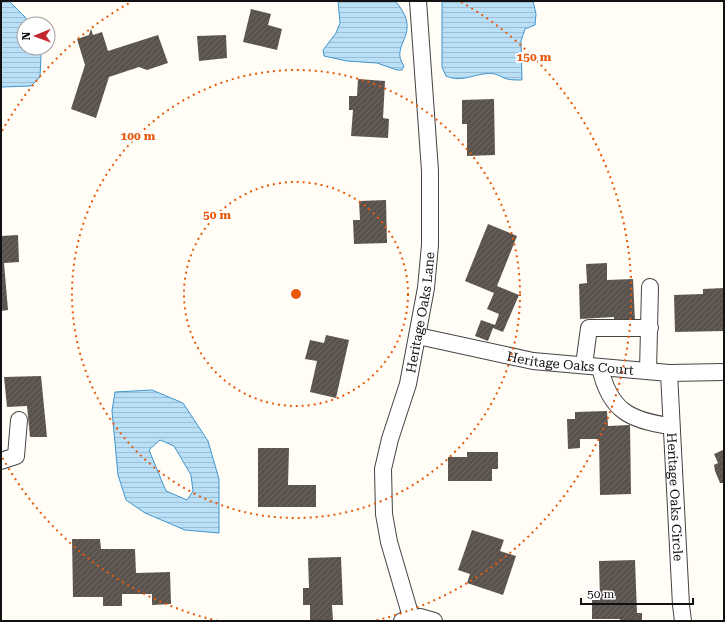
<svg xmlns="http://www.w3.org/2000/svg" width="725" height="622" font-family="'Roboto Serif',serif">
<defs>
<pattern id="water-rules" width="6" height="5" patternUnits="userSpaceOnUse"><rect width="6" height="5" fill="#b9e0f7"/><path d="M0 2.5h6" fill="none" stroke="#9ebfd3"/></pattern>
<pattern id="building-hatch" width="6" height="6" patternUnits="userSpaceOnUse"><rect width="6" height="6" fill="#5a524d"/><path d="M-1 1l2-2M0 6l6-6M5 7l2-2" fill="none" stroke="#6d6662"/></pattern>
</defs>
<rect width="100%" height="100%" fill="#fffdf5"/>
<path fill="url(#water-rules)" stroke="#3f96cf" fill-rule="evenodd" d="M1 1H9L25 17 28 24H24V48H38L41 56 40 77 31 86 1 87Z
M338 1H395C425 34 388 44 404 66L402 70H397L377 63 347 61 324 56 323 50 336 33 340 23Z
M442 1H533L536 14 535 25 525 29 521 41 522 80C517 80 511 80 507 79 503 78 499 75 495 74 477 71 464 84 446 76L442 67Z
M152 390 183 403 208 441 219 479V533L185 530 145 513 126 500 118 475 112 411 115 392ZM160 440 174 446 191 475 193 491 187 500 166 491 149 450Z"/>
<path fill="url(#building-hatch)" d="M251 9 271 14 268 25 282 29 277 50 243 42Z
M91 29 93 35 102 32 108 51 158 35 168 63 147 70 139 67 109 77 96 118 71 109 85 65 77 39 89 35Z
M226 35 227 58 199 61 197 36Z
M358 79 385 81 383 118 389 119 388 138 351 136 353 110H349V96H357Z
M494 99 495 155 467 156V124H462V100Z
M386 200 387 243 354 244 353 220H360L359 201Z
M488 224 517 236 497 286 519 295 503 332 493 328 488 341 475 336 481 320 495 325 499 314 487 309 494 293 465 281Z
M18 235 19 262 4 263 8 310 1 311V236Z
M607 263V280L633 279 635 321 614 322V317L580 319 579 284 587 283 586 264Z
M724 288V331L675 332 674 295 703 294V289Z
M326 335 349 340 336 398 310 392 317 361 305 359 310 340 324 343Z
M41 376 47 437H30L27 406 7 407 4 377Z
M607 411 608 426 630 425 631 494 600 495 599 439H580V448L568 449 567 419H575V412Z
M258 448H289L288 485H316V507H258Z
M723 450 724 483H720L715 471 714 465 718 463 714 454Z
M467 452H498V469H492V481H448V457H467Z
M472 530 504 540 500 551 516 556 503 595 467 583 470 574 458 570Z
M72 539H100L101 549H135L136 573 170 572 171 604 152 605V594H122V606H103V597H73Z
M341 557 343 605H332L333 621H310V605H303V588H309L308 558Z
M635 560 637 613H642V621H620V619H592V600H600L599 561Z"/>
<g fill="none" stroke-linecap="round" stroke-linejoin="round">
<g stroke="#444" stroke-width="18">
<g id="minor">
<path id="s1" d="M418 336 533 361 669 373 724 372"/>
<path d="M584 365 589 328H650"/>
<path d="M600 367C609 410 630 421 671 426"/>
<path d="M648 371 650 287"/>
<path id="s2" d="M669 373 681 605 683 621"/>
<path d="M1 461 16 456 19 420"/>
<path id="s3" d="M411 617 389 542 384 514 383 469 390 439 408 384 426 288 430 245V171L418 1"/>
<path d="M402 621 420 617 434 621"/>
</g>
</g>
<use href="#minor" stroke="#fff" stroke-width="16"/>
</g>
<g fill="none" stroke="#e8590c" stroke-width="2" stroke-dasharray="2 4">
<circle cx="296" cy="294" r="112"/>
<circle cx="296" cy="294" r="224"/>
<path d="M218 621A336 336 0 0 1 2 457M2 131A336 336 0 0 1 131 2M461 2A336 336 0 0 1 374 621"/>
</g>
<g text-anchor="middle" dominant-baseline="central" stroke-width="4" stroke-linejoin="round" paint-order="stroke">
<g font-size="13" fill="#111" stroke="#fff">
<text stroke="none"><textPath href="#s3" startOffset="313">Heritage Oaks Lane</textPath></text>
<text stroke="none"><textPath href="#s1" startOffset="155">Heritage Oaks Court</textPath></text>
<text stroke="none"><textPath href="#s2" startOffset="124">Heritage Oaks Circle</textPath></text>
</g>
</g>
<circle cx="296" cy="294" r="6" fill="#e8590c" stroke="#fff" stroke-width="2"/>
<g font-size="12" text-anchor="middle" font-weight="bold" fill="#e8590c" stroke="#fff" stroke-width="4" stroke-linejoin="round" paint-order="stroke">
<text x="534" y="61">150 m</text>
<text x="138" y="140">100 m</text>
<text x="217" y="219">50 m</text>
</g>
<rect width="725" height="622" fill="none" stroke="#111111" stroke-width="4"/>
<g transform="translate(36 36) rotate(269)"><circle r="19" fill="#ffffff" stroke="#a0a0a0"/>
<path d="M0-3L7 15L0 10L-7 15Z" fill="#c4262e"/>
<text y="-6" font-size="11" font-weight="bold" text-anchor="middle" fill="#111111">N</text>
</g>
<path d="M581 598v6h112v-6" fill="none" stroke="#111111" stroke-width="2"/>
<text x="587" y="598" font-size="12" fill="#111111" stroke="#ffffff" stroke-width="3" paint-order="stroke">50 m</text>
</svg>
